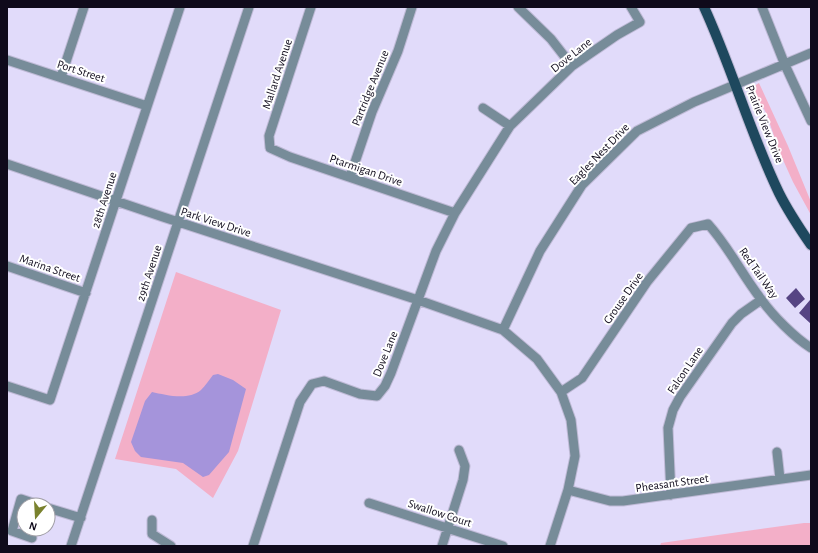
<svg xmlns="http://www.w3.org/2000/svg" width="818" height="553" font-family="'Alegreya Sans',sans-serif">
<rect width="100%" height="100%" fill="#e1dbfa"/>
<path fill="#f3afc8" d="M759 83 788 146 811 202V215L793 182 779 151 767 115 764 109 758 103 754 91V86Z
M176 272 281 310 238 451 213 498 176 469 115 459Z
M804 523H811V546H660L661 543Z"/>
<path fill="#a594db" d="M218 374 233 380 246 389 229 452 209 475 203 477 183 463 141 457 135 451 131 442 145 401 152 392C166 395 188 401 201 390 205 386 209 380 213 375Z"/>
<path fill="#564483" d="M796 288 805 299 795 308 786 298Z
M810 300 811 301V324L799 313Z"/>
<g fill="none" stroke-linecap="round" stroke-linejoin="round">
<g stroke="#bfbad6" stroke-width="11">
<path id="minor" d="M311 7 269 136 270 148 290 157 455 213
M518 7 551 39 572 66
M762 7 785 65 811 121
M7 60 147 106
M61 77 84 7
M483 108 510 126
M7 164 163 217 418 300 503 330 537 359 561 392 571 420 575 456 568 490 550 546
M350 177 372 112 398 51 412 7
M7 266 86 293
M503 330 540 251 582 185 637 131 694 102 811 53
M7 386 50 400 180 7
M561 392 582 378 647 282 691 228 708 224C729 247 742 275 761 299 773 316 794 337 811 348
M777 452 780 479
M568 490 610 501H623L811 475
M671 495 668 428 673 410 680 397 732 323 741 314 761 300
M369 503 503 546
M48 508 81 518
M152 520V534L171 546
M32 538 12 531 21 499 39 505
M71 546 249 7
M253 546 300 402 312 384 324 381 360 394 377 396 385 386 391 373 436 251 455 213 510 126 572 66 617 35 640 22 631 7
M442 546 463 480 465 466 459 450"/>
</g>
<g stroke="#bfbad6" stroke-width="12">
<path id="major" d="M704 7C732 68 750 133 779 193 788 211 800 229 811 245"/>
</g>
<use href="#minor" stroke="#778c99" stroke-width="9"/>
<use href="#major" stroke="#1e485e" stroke-width="10"/>
</g>
<g text-anchor="middle" dominant-baseline="central" stroke-width="4" stroke-linejoin="round" paint-order="stroke">
<g font-size="12" fill="#0f0a1b" stroke="#fff">
<text transform="translate(571 55) rotate(-38)">Dove Lane</text>
<text transform="translate(81 71) rotate(18)">Port Street</text>
<text transform="translate(277 74) rotate(-72)">Mallard Avenue</text>
<text transform="translate(370 88) rotate(-68)">Partridge Avenue</text>
<text transform="translate(765 124) rotate(68)">Prairie View Drive</text>
<text transform="translate(599 154) rotate(-46)">Eagles Nest Drive</text>
<text transform="translate(366 170) rotate(19)">Ptarmigan Drive</text>
<text transform="translate(104 200) rotate(-72)">28th Avenue</text>
<text transform="translate(216 222) rotate(18)">Park View Drive</text>
<text transform="translate(50 268) rotate(19)">Marina Street</text>
<text transform="translate(149 273) rotate(-72)">29th Avenue</text>
<text transform="translate(759 273) rotate(55)">Red Tail Way</text>
<text transform="translate(623 298) rotate(-55)">Grouse Drive</text>
<text transform="translate(385 354) rotate(-68)">Dove Lane</text>
<text transform="translate(685 370) rotate(-56)">Falcon Lane</text>
<text transform="translate(672 483) rotate(-8)">Pheasant Street</text>
<text transform="translate(440 513) rotate(18)">Swallow Court</text>
</g>
</g>
<rect width="818" height="553" fill="none" stroke="#0f0a1b" stroke-width="16"/>
<g transform="translate(36 517) rotate(198)"><circle r="19" fill="#ffffff" stroke="#9f9da4"/>
<path d="M0-3L7 15L0 10L-7 15Z" fill="#7a822e"/>
<text y="-6" font-size="11" font-weight="bold" text-anchor="middle" fill="#0f0a1b">N</text>
</g>
</svg>
